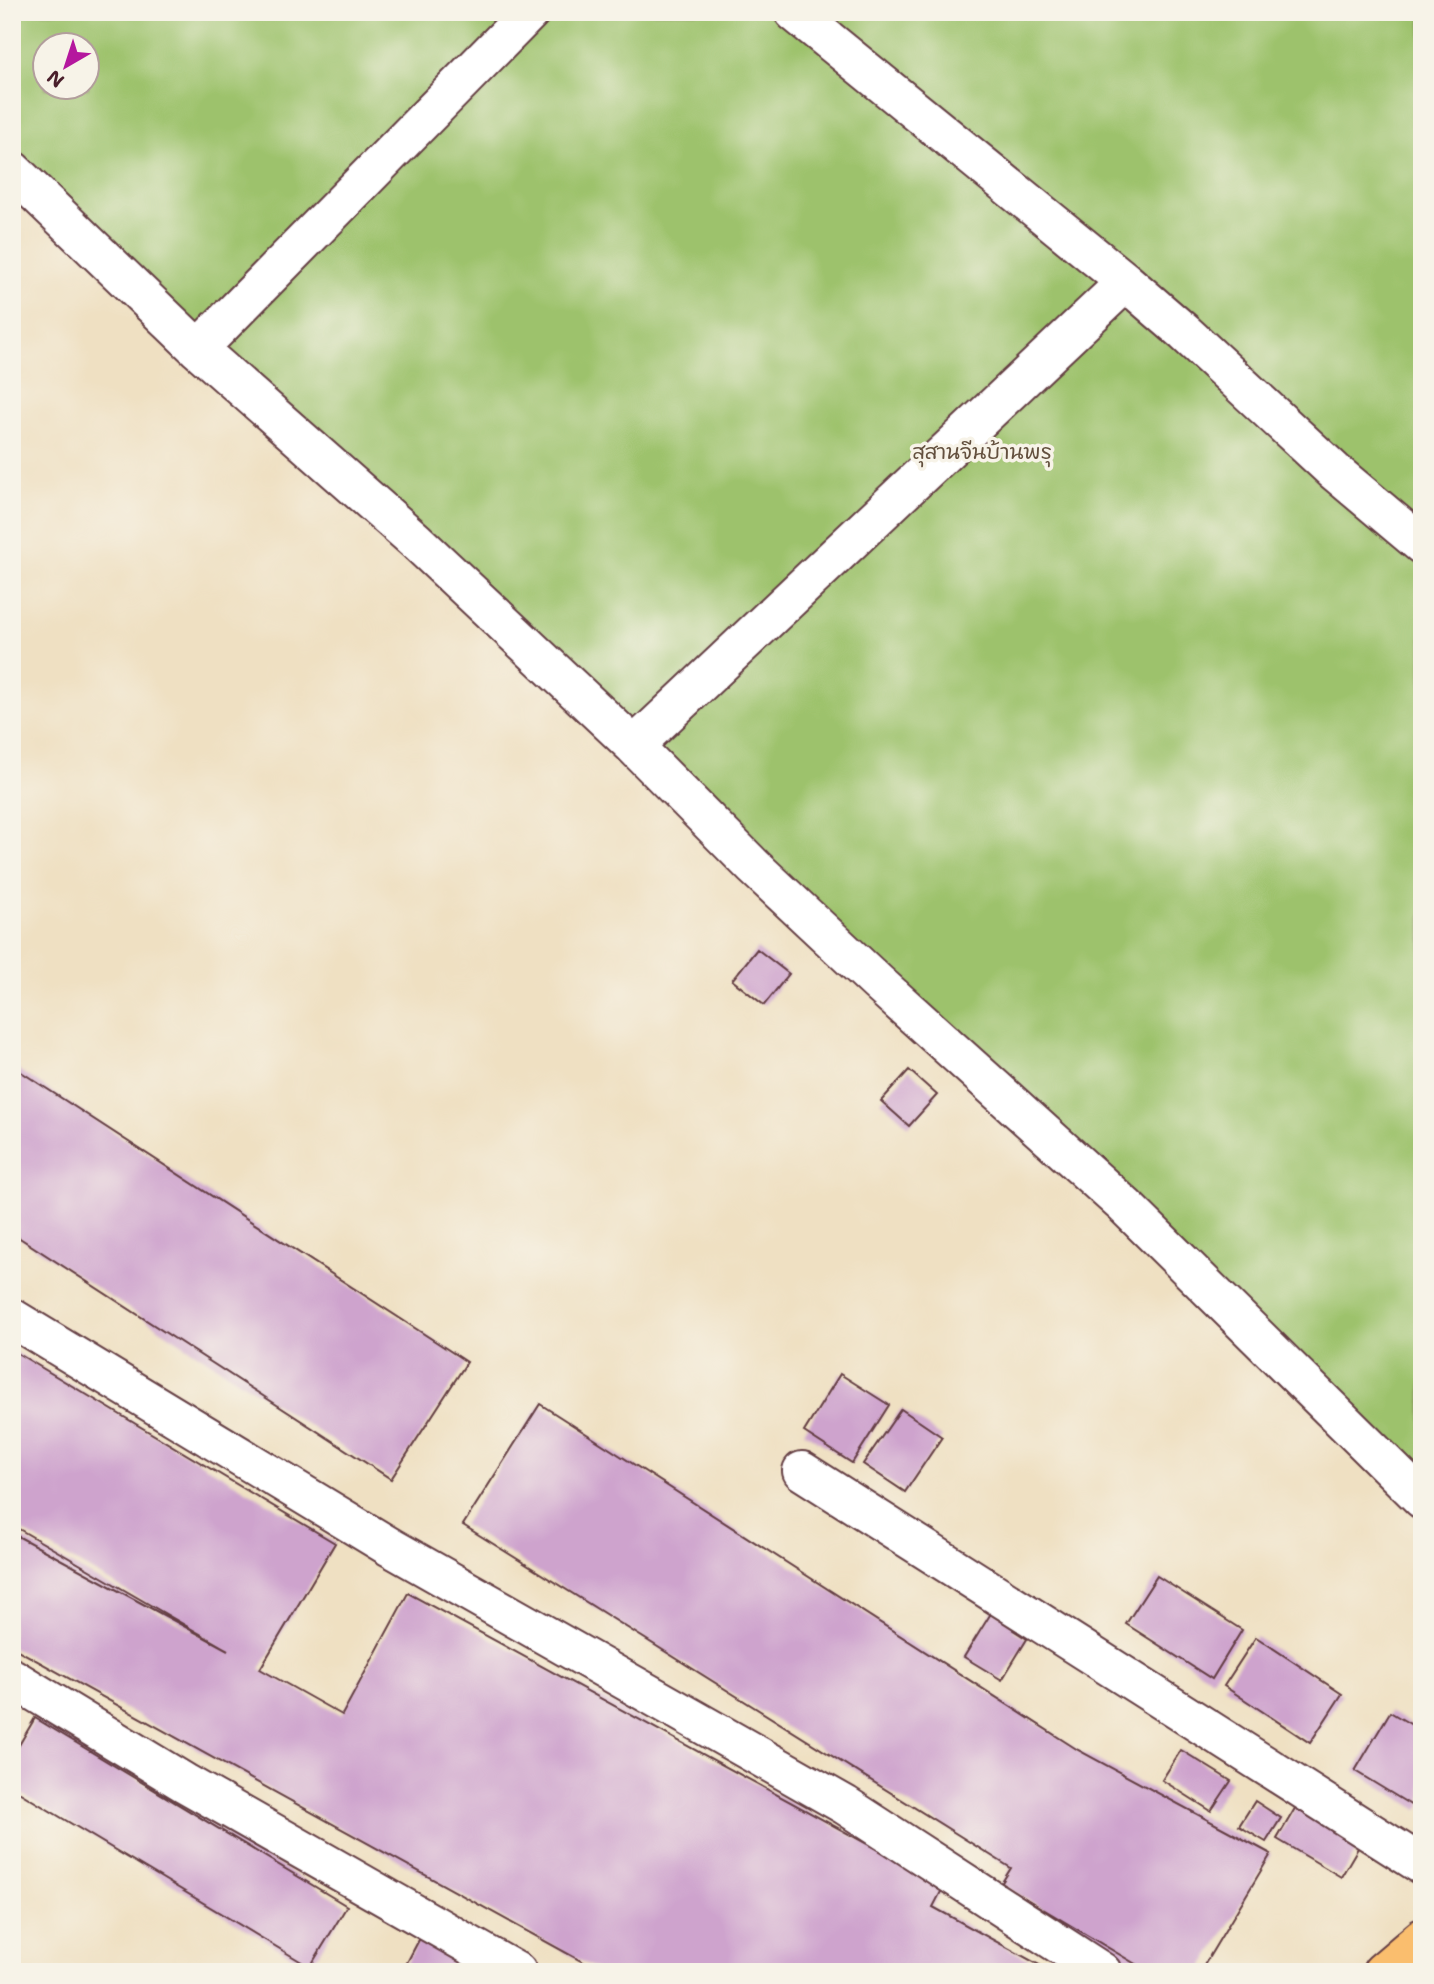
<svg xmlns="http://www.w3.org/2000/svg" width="1434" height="1984" font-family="'Shantell Sans','Playpen Sans Thai',sans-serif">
<rect width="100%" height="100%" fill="#f7f3e8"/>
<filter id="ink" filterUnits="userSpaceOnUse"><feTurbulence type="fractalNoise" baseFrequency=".0143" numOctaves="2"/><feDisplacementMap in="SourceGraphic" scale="14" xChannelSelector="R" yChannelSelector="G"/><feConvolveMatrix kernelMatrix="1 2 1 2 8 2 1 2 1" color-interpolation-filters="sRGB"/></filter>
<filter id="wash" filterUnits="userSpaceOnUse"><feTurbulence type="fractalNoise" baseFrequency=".00686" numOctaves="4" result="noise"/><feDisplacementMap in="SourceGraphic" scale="28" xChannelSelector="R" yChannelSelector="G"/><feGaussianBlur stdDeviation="1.57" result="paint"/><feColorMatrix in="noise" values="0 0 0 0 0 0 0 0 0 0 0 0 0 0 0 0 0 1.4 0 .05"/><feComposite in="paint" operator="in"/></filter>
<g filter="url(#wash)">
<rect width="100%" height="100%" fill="#efe0c2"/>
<path fill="#9dc26c" stroke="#74704c" stroke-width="2" fill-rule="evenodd" d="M12 12H1422V1481L205 337 12 150ZM46 46H88V88H46Z"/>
<g id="blocks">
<path fill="#cea3cd" d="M757 949 789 974 764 1005 732 980Z
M12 1066 467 1362 391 1479 12 1233Z
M909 1070 937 1095 909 1126 881 1101Z
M12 1350 335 1543 260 1669 342 1715 408 1593 944 1886 933 1907 1052 1972H601L12 1647V1533L228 1650 12 1525Z
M840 1374 889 1405 852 1463 804 1432Z
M540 1404 1078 1750 1271 1854 1200 1972H1149L1001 1884 1011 1868 463 1525Z
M901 1409 942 1437 905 1492 863 1464Z
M1157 1576 1242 1630 1212 1679 1126 1624Z
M993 1610 1016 1624 1013 1630 1027 1639 1002 1680 964 1657Z
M1256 1637 1342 1694 1310 1743 1224 1686Z
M1390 1712 1422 1731V1806L1419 1810 1355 1771Z
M35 1718 347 1906 310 1967 12 1788V1757Z
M1181 1750 1231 1781 1211 1811 1162 1780Z
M1311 1781 1375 1819 1341 1877 1277 1839Z
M1255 1801 1281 1818 1266 1842 1239 1826Z
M420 1938 480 1972H402Z"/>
</g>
</g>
<g filter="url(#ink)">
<use href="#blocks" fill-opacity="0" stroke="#633c42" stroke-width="2"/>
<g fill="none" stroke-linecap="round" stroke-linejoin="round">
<g stroke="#633c42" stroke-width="42">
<path id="minor" d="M794 12 1126 282
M12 170 198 349 416 541 634 746 754 867 878 983 1125 1206 1422 1499
M198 349 530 12
M634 746 1126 282 1185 333 1334 471 1422 545
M12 1318 390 1547 845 1805 1102 1972
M802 1471 1422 1865
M12 1678 185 1783 517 1972"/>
</g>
<g stroke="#633c42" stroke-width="42">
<path id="highway" d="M1382 1972 1422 1938"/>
</g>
<use href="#minor" stroke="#fff" stroke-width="38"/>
<use href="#highway" stroke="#fabe6e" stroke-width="38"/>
</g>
</g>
<g text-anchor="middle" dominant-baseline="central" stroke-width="7" stroke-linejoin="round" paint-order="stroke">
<g font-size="21" fill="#63503e" stroke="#f7f3e8">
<text x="982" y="452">สุสานจีนบ้านพรุ</text>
</g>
</g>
<rect width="1434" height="1984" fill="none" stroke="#f7f3e8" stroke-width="42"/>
<g transform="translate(66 66) rotate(219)"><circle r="33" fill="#f7f3e8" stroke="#b29e9c" stroke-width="2"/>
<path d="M0-5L12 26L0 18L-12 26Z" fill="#b5179e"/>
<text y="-10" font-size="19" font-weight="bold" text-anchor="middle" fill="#4a1f2b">N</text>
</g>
</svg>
